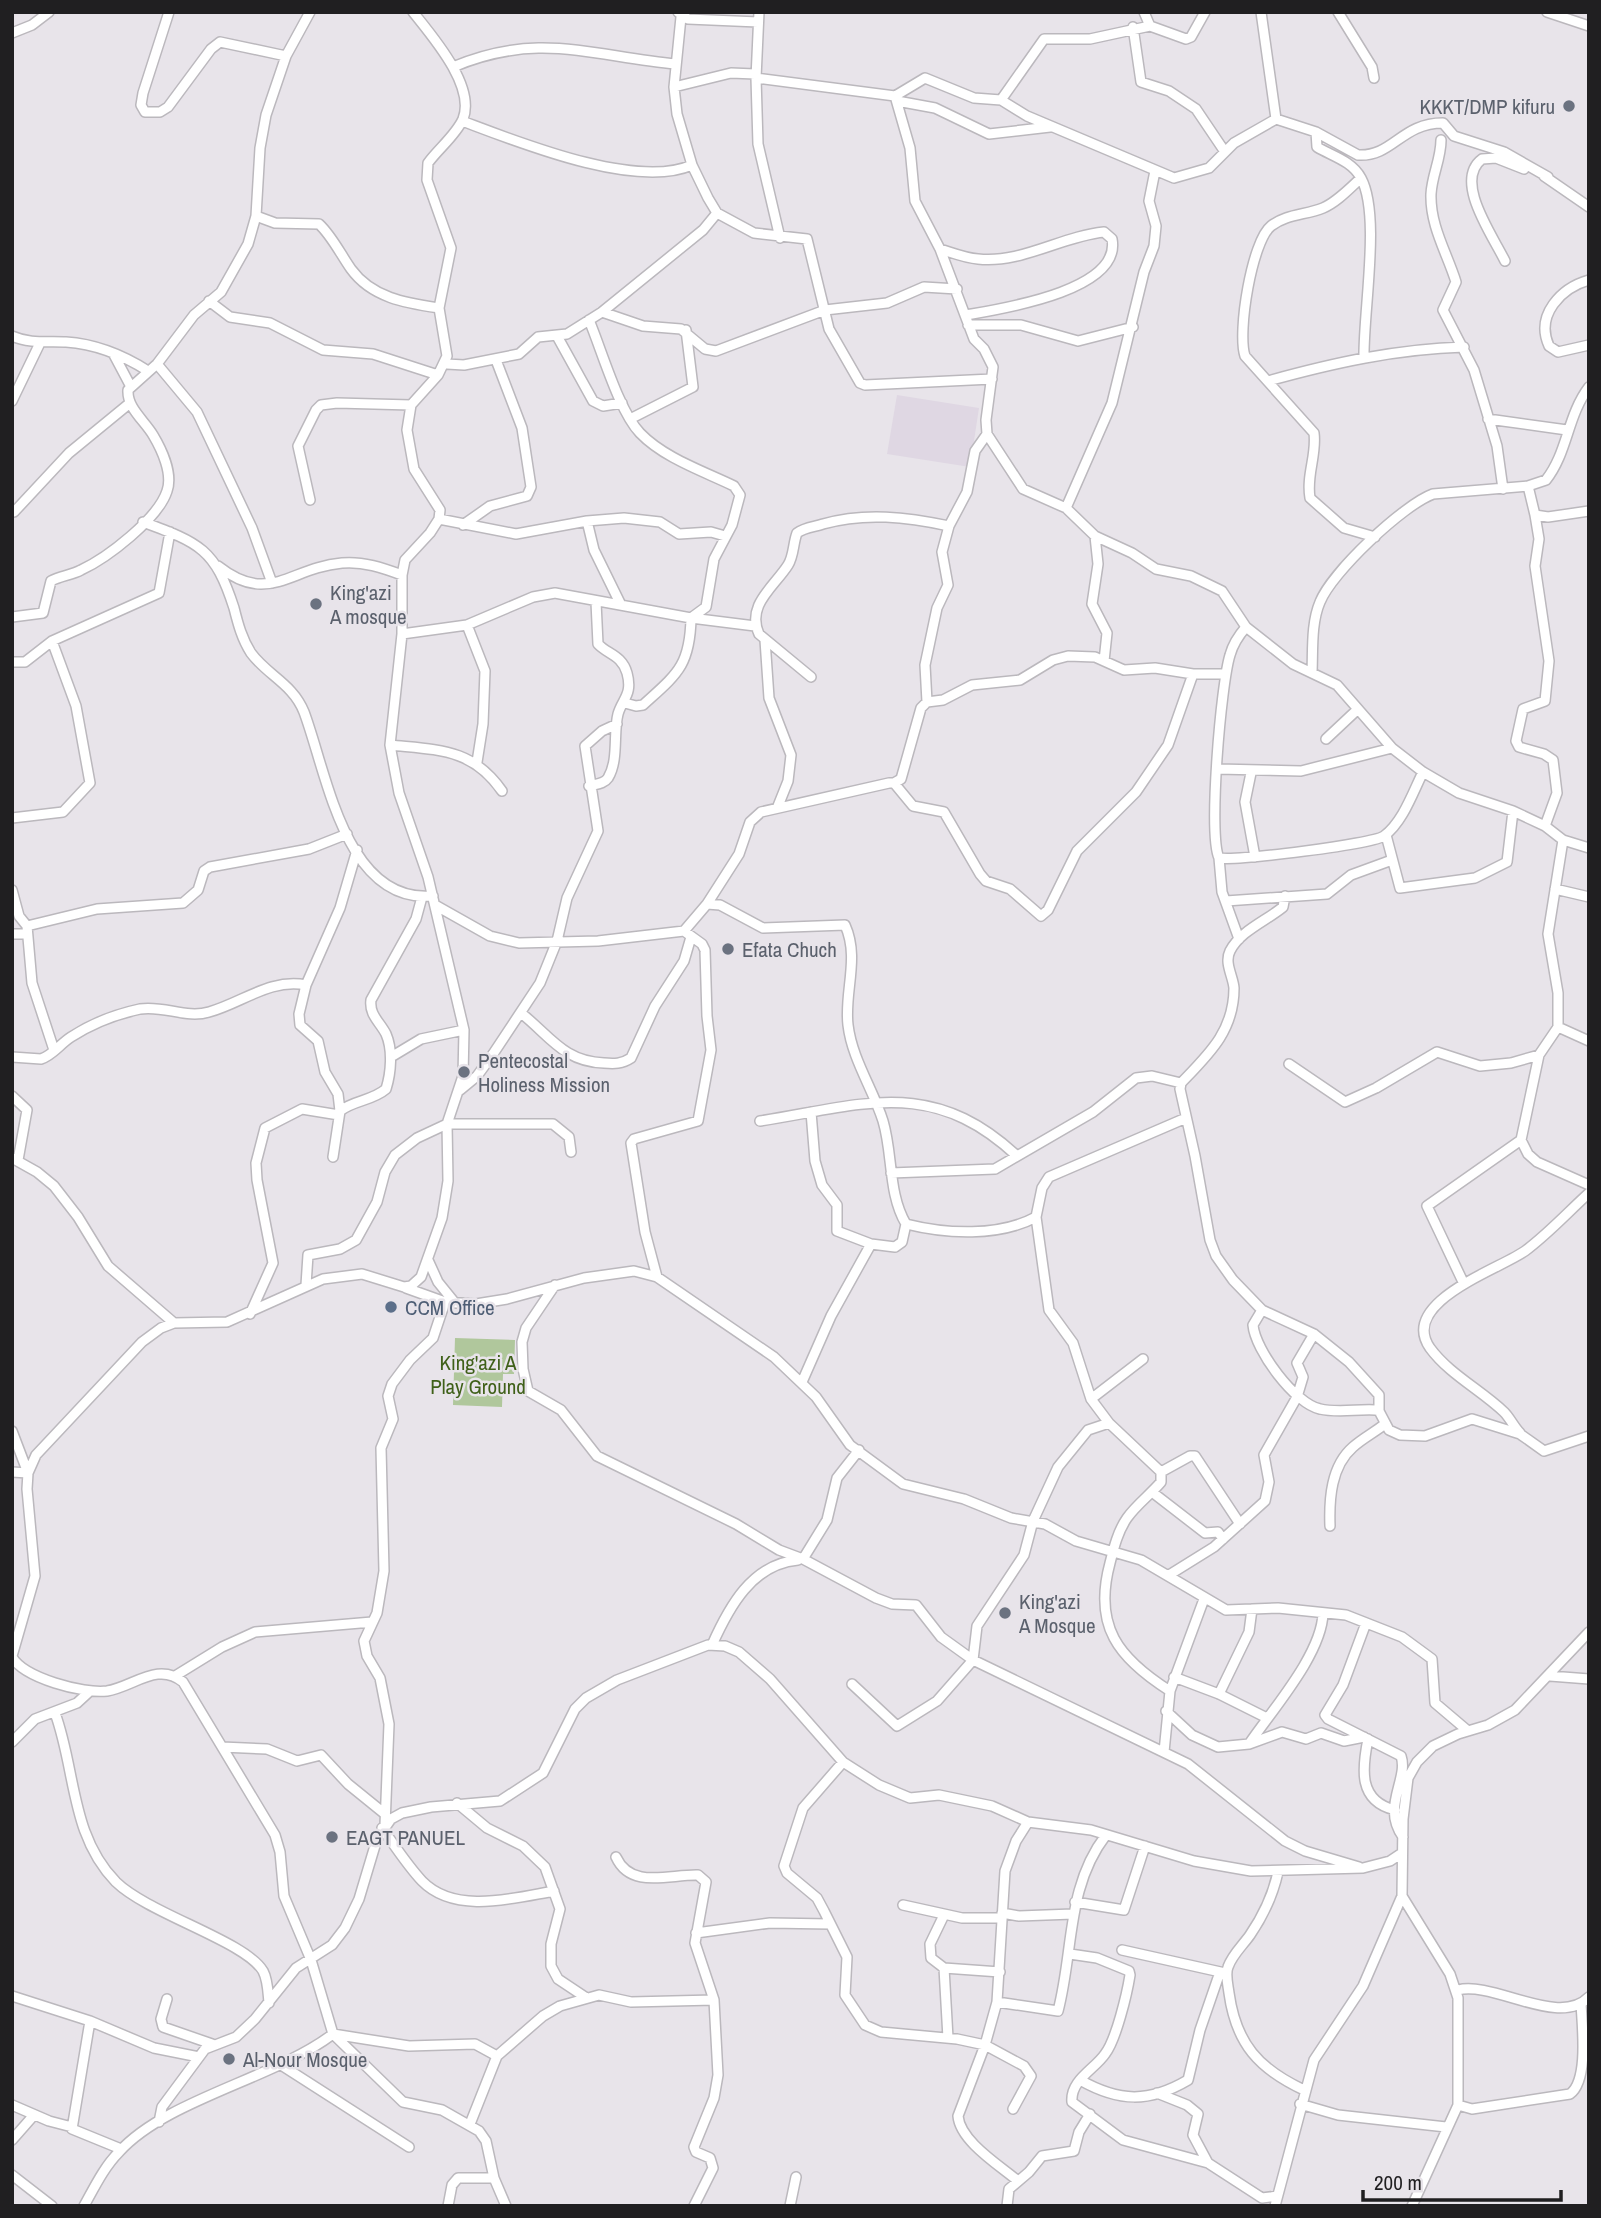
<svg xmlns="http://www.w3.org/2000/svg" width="1601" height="2218" font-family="'Archivo Narrow',sans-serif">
<rect width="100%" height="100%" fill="#e8e4ea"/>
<path fill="#dfd7e3" d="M897 395 979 408 970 467 887 454Z"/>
<path fill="#b0c79c" d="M455 1338 515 1340 514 1374H503L502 1407 453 1405Z"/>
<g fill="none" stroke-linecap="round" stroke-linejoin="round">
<g stroke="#bbb8bd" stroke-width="12">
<path id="minor" d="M169 12 143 93 141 105 145 112H160L168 107 211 49 220 42 286 56
M678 12 688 19 758 22
M759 12 756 78 895 96 910 148 915 201 940 249 974 339 984 349 993 367 986 420 987 434 1023 489 1066 508 1095 536 1132 553 1156 569 1191 576 1222 591 1246 627 1293 664 1337 685 1392 748 1423 772 1459 793 1513 811 1545 826 1563 840 1589 848
M1144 12 1150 26
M1261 12 1276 119 1316 132 1358 155C1393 157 1401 123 1443 123L1454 136 1504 152 1548 177
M1338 12 1372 67 1374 78
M1547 12 1589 26
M681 17 674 87 677 114 692 165 708 198 717 213 754 233 807 239 829 329 860 383 865 385 992 379
M1133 27 1141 82 1169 91 1196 109 1225 152
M12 33 32 25 49 12
M453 67C538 31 591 56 676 64
M756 78 758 144 780 238
M674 87 731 73 755 74
M895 96 925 78 974 98 1001 100 1044 39H1090L1150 26 1186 39 1191 37 1205 12
M1001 100 1027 116 1174 178 1209 168 1234 143 1276 119
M897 101 935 108 989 134 1050 127
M462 121C518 142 636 190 692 165
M1316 132 1317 147C1332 156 1352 161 1361 178 1381 215 1363 312 1364 358
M1441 140C1441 159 1432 175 1431 194 1430 226 1447 253 1456 282L1443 310 1474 370 1497 446 1503 489
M1544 176 1589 207
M1361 178C1349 189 1337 202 1323 208 1306 215 1286 214 1271 226 1252 241 1237 332 1245 356L1314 433C1317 455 1306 475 1310 498L1344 528 1375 537
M256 216 275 223 319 224C332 236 341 255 351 269 372 298 406 303 439 308
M940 249C953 253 965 258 978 259 1021 264 1062 236 1104 232L1112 239C1122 291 1000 309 966 315
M1505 261C1493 236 1453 181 1482 159L1496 158 1524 169
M1589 280C1561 288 1535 315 1549 346L1558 352 1589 345
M209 301 230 317 270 323 323 350 373 354 438 375
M602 312 703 230 717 213
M589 320C602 351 619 411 640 433 664 458 703 471 734 486L740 495 732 525 714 559 706 607 691 618C690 666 677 674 643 705L636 706 625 703
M968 325H1021L1078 341 1133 327
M12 336C30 344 47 341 66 342 97 344 123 355 148 371
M557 336 593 401 603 406 622 403
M113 353 130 385
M157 364 197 412 252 528 272 583
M447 364 464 365 519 354 538 337 567 334 602 312 643 326 681 329 705 349 716 351 825 310 887 303 924 287 957 289
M1268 381C1333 363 1396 349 1464 347
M12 401 40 343
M630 419 693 387 686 330
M1488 419 1567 430
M1528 486 1535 515 1548 517 1589 511
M310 500 298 446 316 410 321 405 337 403 411 405
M1066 508 1112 403 1144 272 1154 246 1156 226 1149 201 1155 171
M14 512 69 453 130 403
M1535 515 1539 539 1535 566 1549 661 1545 701 1523 709 1516 741 1519 747 1544 754 1553 760 1557 793 1545 826
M439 519 516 534 587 521 624 518 660 522 679 534 711 532 725 536
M587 521 594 550 621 605
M143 522C200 543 215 549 234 608 238 624 242 639 251 653 267 675 293 684 304 712 327 773 345 904 433 896
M463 525 490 506 527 496 531 487 522 428 496 360
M1095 536 1098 564 1092 604 1107 633 1104 661
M218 566C269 606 289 568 342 563 363 561 383 568 402 575
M12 617 43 613 51 581C60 576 72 575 81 570 107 558 158 519 167 491 173 474 162 450 153 435 144 420 127 408 128 390L157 364 194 315 221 292 248 244 256 216 260 148 266 115 286 56 310 12
M467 625 485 671 483 724 477 762
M1246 627C1239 635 1233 644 1230 655 1221 684 1208 834 1219 858 1237 861 1373 844 1384 836 1403 822 1413 792 1423 772
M402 634 467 625 533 597 555 593 691 618 755 626
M765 640 769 698 791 755 788 781 778 806
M12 662H25L52 641 159 593 170 532
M1312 672C1313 650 1311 623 1320 602 1332 572 1403 505 1433 494L1528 486 1546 480C1568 452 1567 416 1589 387
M811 677 759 634C746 605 774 587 788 565 794 556 793 543 797 533 805 527 814 527 823 524 865 512 907 517 949 526
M927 702 925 665 937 608 948 585 942 552 949 526 967 492 975 451 987 434
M1326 739 1358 709
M390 745C438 750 472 748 502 791
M1218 769 1301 771 1392 748
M1251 773 1245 802 1255 857
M894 783 901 779 921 708 927 702 943 700 972 685 1020 680 1053 660 1068 656 1095 657 1124 670 1155 668 1193 674H1225
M589 786C596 784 604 784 608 778 619 760 613 733 618 714 622 699 633 695 627 673 622 655 607 654 598 644L596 602
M12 818 63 812 90 783 76 706 52 641
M1386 835 1400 888 1475 878 1507 862 1513 811
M1563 840 1548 934 1558 993V1027L1539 1055 1521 1140 1528 1154 1537 1162 1589 1185
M1219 858 1222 892 1239 939
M1555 889 1589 897
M12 890 19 916 27 926 97 909 183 903 198 890 204 871 210 867 309 849 347 834
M1285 896 1283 907C1266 921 1240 931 1230 951 1224 963 1233 976 1234 988 1234 1031 1209 1054 1181 1083L1180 1089 1195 1156 1210 1240 1216 1256 1233 1280 1262 1310 1314 1334 1349 1362 1379 1395V1411
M1226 901 1327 894 1351 875 1392 860
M707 904 720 905 763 928 845 925C860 958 844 992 848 1025 852 1059 873 1089 883 1121 893 1154 888 1194 906 1224 946 1234 999 1237 1036 1217L1042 1188 1049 1177 1186 1118
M435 905 490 936 519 943 598 941 684 931 707 904 739 854 750 822 761 812 889 783H894L913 806 944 812 980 874 986 881 1010 889 1041 916 1048 910 1077 851 1136 792 1168 745 1193 674
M27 926 32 983 54 1050
M12 934H26
M521 1013C550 1036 564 1062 604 1063 614 1064 622 1064 631 1058L655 1006 684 961 691 937
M1558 1027 1589 1041
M12 1057 41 1059C53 1055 60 1044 71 1037 91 1024 117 1014 140 1009 164 1005 186 1019 209 1012 242 1003 270 978 306 985
M391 1057 421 1039 464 1030
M1289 1064 1345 1102 1376 1088 1437 1052 1480 1066 1511 1063 1539 1055
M460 1090 477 1076 493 1054 540 983 557 941 567 898 598 831 585 746 602 731 617 724
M12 1096 27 1110 18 1160
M340 1111C354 1100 372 1101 386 1089 391 1073 393 1050 386 1034 380 1022 369 1015 371 1000L416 919 422 897
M811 1112 815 1161 822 1185 837 1205V1231L871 1244 895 1247 902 1242 906 1224
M760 1121C863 1105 931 1076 1017 1156
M333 1157 340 1111 338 1094 325 1072 318 1041 300 1025 299 1014 306 985 340 908 357 850
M12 1158 37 1172 54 1186 78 1217 108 1266 174 1323
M891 1173 995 1169 1093 1112 1136 1078 1152 1076 1181 1083
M1036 1217 1049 1310 1073 1343 1091 1399 1109 1423 1161 1472V1482C1150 1495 1137 1504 1127 1518 1118 1531 1114 1547 1110 1563 1093 1626 1118 1658 1170 1691
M428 1260 438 1282 455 1303
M657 1277 645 1232 631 1143 634 1139 698 1121 711 1050 707 1016 705 950 702 944 684 931
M1464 1284 1427 1206 1521 1140
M306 1285 308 1255 340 1249 356 1240 377 1202 385 1172 395 1155 417 1138 447 1124H553L569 1137 571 1152
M555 1285 526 1328 522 1342 523 1369 528 1391 561 1410 597 1456 736 1524 779 1550 803 1559 876 1598 892 1604 916 1605 941 1637 973 1660 1188 1764 1285 1841 1305 1851 1359 1867
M406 1288 445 1302 476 1304 507 1299 584 1278 634 1271 657 1277 774 1357 816 1397 850 1445 903 1484 964 1499 1011 1518 1045 1524 1076 1541 1141 1560 1226 1610 1278 1608 1346 1615 1402 1637 1432 1659 1435 1703 1468 1731
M1262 1310 1253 1325C1255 1350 1295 1404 1320 1409 1337 1413 1357 1409 1375 1410L1379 1411 1389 1430 1400 1435 1425 1436 1472 1419 1520 1434 1544 1451 1589 1436
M250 1314 273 1263 257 1180 256 1163 265 1128 302 1109 339 1115
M802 1382 831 1316 871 1244
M1091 1399 1143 1359
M12 1431 28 1473 12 1472
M1520 1433C1514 1427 1510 1418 1504 1412 1481 1390 1449 1374 1430 1348 1398 1302 1500 1269 1525 1251 1548 1234 1568 1212 1589 1193
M1161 1472 1190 1456H1195L1240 1524
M1152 1492 1205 1533 1218 1532 1223 1539
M1330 1526C1329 1499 1331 1466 1353 1447 1363 1438 1375 1432 1385 1424
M803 1559 827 1520 837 1478 859 1450
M1169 1575 1214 1547 1265 1501 1269 1482 1264 1455 1297 1397 1303 1377 1297 1363 1314 1334
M1366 1623 1343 1685 1325 1715 1328 1719 1401 1756C1409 1779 1381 1807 1403 1837
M712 1645C729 1607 752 1564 798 1560
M12 1656 35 1576 27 1489 28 1473 36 1455 142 1342 161 1328 174 1323 227 1322 323 1279 362 1274 404 1287 411 1286 421 1277 442 1218 448 1181 447 1124 463 1076 464 1030 428 877 399 793 390 745 402 634V575L405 560 430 533 439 519 440 510 414 469 407 430 411 405 438 375 447 356 439 308 451 248 427 180 428 163C438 149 456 135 463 119 476 86 432 36 413 12
M12 1657C24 1678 83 1694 107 1691 133 1687 158 1661 183 1682L275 1835 280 1852 284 1896 311 1960 333 2034 403 2102 442 2110 479 2131 486 2141 494 2178 506 2206
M175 1676 222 1647 255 1632 372 1622
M1550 1676 1589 1679
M1174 1677 1219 1694 1267 1718
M852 1684 897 1726 937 1701 973 1660 977 1626 1024 1555 1033 1521 1058 1467 1088 1430 1109 1423
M1219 1694 1249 1632 1252 1609
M1166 1711 1192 1735 1218 1747 1249 1744 1282 1732 1306 1739 1321 1733 1344 1741 1364 1737
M55 1713C76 1770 70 1835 116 1882 149 1914 245 1941 263 1971 268 1980 268 1993 269 2003
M1368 1739C1362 1769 1358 1801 1395 1810
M12 1742 35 1719 77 1703 90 1691
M1249 1744C1272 1710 1322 1654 1323 1613
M222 1747 267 1749 297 1761 321 1755 348 1784 385 1814
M1164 1752 1170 1691 1204 1599
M843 1762 803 1808 784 1866 787 1873 817 1898 824 1911 847 1957 845 1995 865 2025 881 2032 957 2039 985 2045 1024 2066 1031 2076 1013 2109
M457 1803 487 1828 523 1846 545 1867 560 1909 551 1944V1966L558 1979 585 1997
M385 1825 389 1724 380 1678 367 1656 364 1641 377 1613 384 1571 381 1448 393 1419 388 1396 392 1384 410 1360 433 1338 445 1302
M382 1828C395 1846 407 1865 422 1881 455 1915 514 1898 554 1891
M616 1857C631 1890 670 1874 698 1875L706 1882 695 1943 714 2000 718 2075 714 2098 694 2147 696 2152 710 2158 713 2168 694 2206
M1278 1872C1273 1895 1263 1916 1250 1935 1243 1945 1232 1955 1228 1967 1225 1974 1228 1985 1229 1993 1236 2044 1259 2069 1304 2090
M1075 1902 1124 1910 1145 1846
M903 1905 962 1918H1001
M1002 1913 1019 1916 1073 1914
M944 1915 930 1944 931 1958 944 1968 1000 1972
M696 1933 770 1923 830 1924
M1122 1950 1225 1973
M1070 1954 1097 1958 1129 1971 1130 1975C1127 1994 1116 2040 1105 2054 1095 2069 1070 2080 1072 2102L1123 2140 1208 2163 1262 2198 1277 2196
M944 1968 948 2038
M1458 1990C1494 1981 1559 2028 1589 1997
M12 1996 90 2021 154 2048 199 2057
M167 1999 161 2019 163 2027 212 2044
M997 2002 1058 2011C1074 1950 1066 1887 1106 1835
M90 2021 72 2129 121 2149
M278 2063 409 2147
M1080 2080C1119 2102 1149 2103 1188 2080L1200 2030 1220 1972
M1157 2093 1187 2105 1198 2114 1193 2135 1208 2163
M1300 2104 1338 2115 1446 2127
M12 2105 49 2121 72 2127
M1458 2105 1472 2109 1570 2094C1589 2080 1582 2025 1581 2003
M159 2122 162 2107 205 2049 236 2037 255 2019 296 1968 332 1945 345 1928 359 1899 377 1839 391 1819 402 1813 431 1807 500 1801 543 1773 575 1709 586 1698 617 1680 708 1645 725 1646 739 1652 770 1679 843 1762 879 1785 910 1798 939 1795 992 1806 1028 1822 1091 1830 1194 1861 1251 1871 1363 1868 1390 1861 1402 1853
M470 2124 497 2056 543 2016 560 2006 599 1995 631 2002 714 2000
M12 2140 34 2115
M12 2175 52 2206
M1018 2181C999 2165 960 2141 958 2116L985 2045 997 2002 1005 1871 1016 1841 1028 1822
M84 2206C94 2188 104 2167 119 2152 167 2099 274 2079 333 2034L409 2046 475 2044 497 2056
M448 2206 452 2185 458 2178H494
M790 2206 796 2177
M1007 2206 1009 2189 1029 2172 1042 2156 1074 2151 1079 2132 1090 2114
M1275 2206 1314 2060 1363 1986 1402 1896
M1412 2206 1458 2105V1998L1450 1974 1402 1896 1403 1819 1408 1778 1417 1762 1433 1746 1458 1734 1488 1725 1515 1710 1589 1632"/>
</g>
<use href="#minor" stroke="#fff" stroke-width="9"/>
</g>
<g fill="#6b7280" stroke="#e8e4ea" stroke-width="2.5">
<circle cx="1569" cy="106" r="7"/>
<circle cx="316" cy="604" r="7"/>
<circle cx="728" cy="949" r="7"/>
<circle cx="464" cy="1072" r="7"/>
<circle cx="1005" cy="1613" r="7"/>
<circle cx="332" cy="1837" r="7"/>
<circle cx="229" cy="2059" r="7"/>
</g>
<circle fill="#5c6f8a" stroke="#e8e4ea" stroke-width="2.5" cx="391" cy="1307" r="7"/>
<g text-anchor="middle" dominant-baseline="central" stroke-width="5" stroke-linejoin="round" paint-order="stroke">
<g font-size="21" fill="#5b616d" stroke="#e8e4ea" text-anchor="start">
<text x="1555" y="106" text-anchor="end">KKKT/DMP kifuru</text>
<text x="330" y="592">King'azi<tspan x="330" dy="24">A mosque</tspan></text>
<text x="742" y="949">Efata Chuch</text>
<text x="478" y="1060">Pentecostal<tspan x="478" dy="24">Holiness Mission</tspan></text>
<text x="1019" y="1601">King'azi<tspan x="1019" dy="24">A Mosque</tspan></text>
<text x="346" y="1837">EAGT PANUEL</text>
<text x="243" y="2059">Al-Nour Mosque</text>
</g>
<g font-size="21" fill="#4e5e75" stroke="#e8e4ea" text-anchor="start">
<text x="405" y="1307">CCM Office</text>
</g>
<g font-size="21" fill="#3f6019" stroke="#e8e4ea">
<text x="478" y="1362">King'azi A<tspan x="478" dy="24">Play Ground</tspan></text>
</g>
</g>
<rect width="1601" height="2218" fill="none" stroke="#201f21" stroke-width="28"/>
<path d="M1363 2190v10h198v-10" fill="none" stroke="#201f21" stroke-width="3.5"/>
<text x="1374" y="2190" font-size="21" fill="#201f21" stroke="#e8e4ea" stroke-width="5" paint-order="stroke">200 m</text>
</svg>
